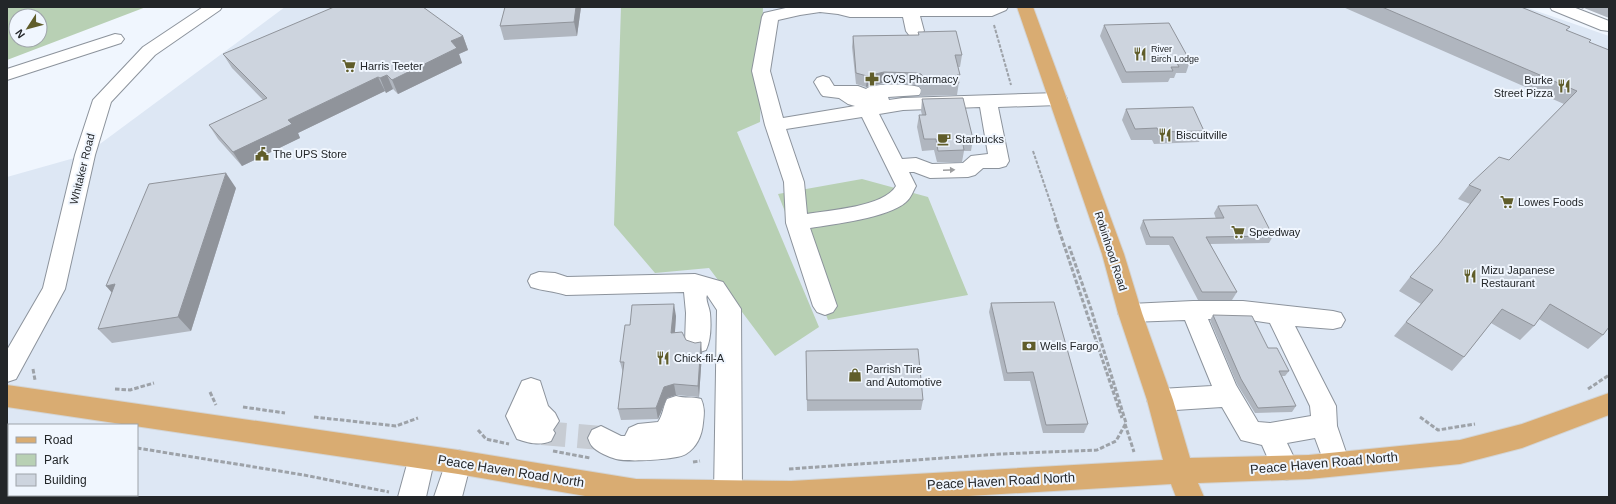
<svg xmlns="http://www.w3.org/2000/svg" width="1616" height="504" font-family="Arial,sans-serif">
<rect width="100%" height="100%" fill="#f0f6fe"/>
<path fill="#dde7f4" fill-rule="evenodd" d="M285 7H1525L1609 36V497H7V177L85 155ZM9 425H137V495H9Z"/>
<path fill="#b8d0b4" fill-rule="evenodd" d="M7 7H146L7 60ZM16 16H40V40H16Z
M621 7H763L760 122 737 132 819 327 775 356 709 268 655 273 614 225Z
M862 179 928 197 968 295 828 320 778 194Z"/>
<g fill="none" stroke-linecap="round" stroke-linejoin="round">
<path stroke="#c7ccd3" stroke-width="24" stroke-dasharray="24 12" stroke-linecap="butt" d="M542 433 601 438"/>
<g stroke="#8c939c" stroke-width="2">
<path id="minor" d="M203 7H222L220 10 155 55 111 102 95 155 65 289 16 379 7 382V350L43 288 75 155 93 100 143 47Z
M790 7H1008L1006 10 992 16H920L924 31 921 35 915 36 909 35 906 31 903 17H850L838 14 820 12 800 15 778 20 770 71 783 118 855 106 848 104 839 98 823 96 821 94 814 82 817 78 823 76 829 78 834 86H858L866 89C873 83 909 84 919 87L922 91 919 95 888 97 889 100 903 98 1058 93 1065 95 1067 99 1065 103 1058 105 998 107 1009 161 1006 166 999 168H983L975 175 968 177 930 178 914 172H909L916 186C913 191 911 198 906 202 888 218 834 224 810 228L837 306 833 312 825 315 817 312 813 306 786 223 784 182 765 125 752 71 762 17 764 13ZM980 107 988 154 971 156 963 163 932 164 916 158 902 159 879 114 903 110ZM862 117 896 186C884 207 829 210 807 214L804 182 786 129Z
M1550 7H1573L1609 21V31L1601 30 1552 10Z
M115 34 121 35 124 39 121 43 7 80V69Z
M539 272 555 273 567 277 695 274 723 282 741 309 742 493 740 497H716L714 493 717 310 707 295C705 300 709 306 710 313 711 324 711 340 706 350L697 353 688 350 685 343 686 313 684 292 566 295C554 291 543 291 531 287L528 281 531 275Z
M1193 301H1243L1333 311 1341 313 1345 320 1341 327 1333 329 1295 326 1336 406 1337 426 1350 464 1346 473 1337 476 1328 473 1315 438 1287 443 1299 468 1296 477 1286 480 1276 477 1262 445 1241 440 1222 407 1160 411 1151 408 1147 400 1151 392 1160 389 1212 386 1185 320 1130 322 1122 320 1118 313 1122 306 1130 304ZM1208 319H1243L1270 323 1310 406 1311 416 1270 423 1258 422 1236 385Z
M531 378 540 381 548 406 555 413 559 421 553 430 555 433 551 441C539 446 529 443 517 439L506 416 522 381Z
M676 396C685 399 692 396 701 399 705 408 704 414 703 423 702 435 697 447 686 454 677 460 627 462 616 459 609 457 597 452 592 446 590 444 589 440 588 438L592 430 601 426 621 436H625L629 428 638 424 658 422C663 415 663 407 667 399Z
M422 445 431 449 435 457 426 497H398L409 457 413 449Z
M458 450 467 453 471 462 462 497H434L449 453Z"/>
</g>
<g stroke="#d3d4d4" stroke-width="2">
<path id="major" d="M1017 7H1033L1124 254 1142 313 1173 400 1190 458 1309 455 1460 440 1522 424 1609 393V415L1522 448 1460 464 1309 479 1198 483 1204 497H1176L1171 484 952 497H591L458 474 7 407V385L458 450 636 479 791 481 1163 460 1147 400 1118 313 1102 254Z"/>
</g>
<path stroke="#9da2a8" stroke-width="2" stroke-dasharray="3.5 1.5" stroke-linecap="butt" d="M994 25 1011 85
M1033 151 1056 219"/>
<path stroke="#9da2a8" stroke-width="3" stroke-dasharray="4.5 2" stroke-linecap="butt" d="M1055 218 1122 418
M33 369 35 380
M115 389 130 390 154 383
M1588 389 1609 375
M210 392 216 405
M243 407 285 413
M314 417 396 426 418 418
M1420 417 1438 430 1475 424
M1125 424 1134 452
M7 428 9 429
M478 430 486 439 509 444
M137 448 304 475 389 492
M553 451 590 458
M693 462 700 461
M789 469 1000 454 1097 450 1116 441 1126 423 1091 309 1069 246"/>
<use href="#minor" fill="#fff" fill-rule="evenodd"/>
<use href="#major" fill="#d9ac72" fill-rule="evenodd"/>
</g>
<path fill="#b0b6bf" d="M505 7H581L577 36 504 40 500 26Z
M1343 7H1521L1590 42 1603 335 1588 349 1539 319 1534 326 1520 340 1491 323 1464 357 1452 371 1394 336 1421 304 1399 291 1410 277 1437 247 1470 204 1458 199 1469 185 1509 160 1564 104Z
M1577 7H1609V18L1584 8 1583 9Z
M1104 25 1190 61 1186 73H1176L1174 78H1170L1168 82 1122 83 1100 36Z
M918 32 962 55 960 67H958L960 75 957 95 920 96 921 88 919 86 914 85 883 83 866 87 856 84 852 47 853 36 918 35Z
M463 36 468 50 459 54 462 63 398 94 393 89 386 93 385 91 298 133 300 138 242 166 218 139 209 125 263 100 232 68 223 54Z
M922 99 973 139 971 151H964L962 162H937L934 150 922 151 917 127 919 115H922L921 111Z
M1126 109 1204 131 1199 142 1154 144 1152 140H1131L1122 120Z
M236 188 191 331 112 343 98 329Z
M1218 206 1273 236 1269 243 1210 244 1237 292 1232 300H1198L1169 245H1146L1140 228 1143 220 1216 219 1214 213Z
M991 303 1088 424 1084 433H1043L1030 381H1004L989 312Z
M1213 315 1268 348 1289 371 1285 376H1282L1296 406 1292 412 1255 413 1237 384 1210 320Z
M676 316 675 332 702 353 699 397 676 395 667 398 658 419 621 420 618 409 623 373 620 362Z
M806 351 923 400 921 410 807 411Z"/>
<path fill="#90949b" d="M576 7H581L577 36 574 22Z
M463 36 468 50 459 54 462 63 398 94 392 80 451 41Z
M884 72 883 83 866 87 867 76Z
M387 75 393 89 386 93 380 78Z
M378 77 385 91 298 133 300 138 242 166 233 152 288 120Z
M226 173 236 188 191 331 178 317Z
M115 284 119 301 106 286Z
M674 304 676 316 674 344 671 333Z
M701 342 702 353 699 397 698 386Z
M674 384 676 395 667 398 658 419 656 408 664 387Z"/>
<path fill="#cdd4de" stroke="#90949b" d="M334 7H423L463 36 451 41 457 48 392 80 387 75 380 78 378 77 288 120 292 124 233 152 209 125 267 98 223 54Z
M505 7H576L574 22 500 26Z
M1382 7H1521L1570 27 1566 30 1591 40 1589 42 1609 50V327L1603 335 1550 304 1534 326 1502 309 1464 357 1406 322 1433 290 1410 277 1439 244 1481 190 1469 185 1499 157 1509 160 1577 91Z
M1169 23 1190 61H1176L1179 67H1171L1173 71 1126 72 1104 25Z
M956 31 962 55H955L960 75H957L959 83 921 84 925 78 921 74 916 73 884 72 867 76 856 73 853 36 919 35 918 32Z
M963 98 973 139H962L964 150 938 151 936 139H924L919 115H926L922 99Z
M1193 107 1204 131 1159 132 1157 128 1135 129 1126 109Z
M226 173 178 317 98 329 115 284 106 286 149 184Z
M1257 205 1273 236 1206 237 1237 292H1202L1173 237H1150L1143 220 1224 218 1218 206Z
M1054 302 1088 424 1046 425 1033 372 1007 373 991 303Z
M674 304 671 333 682 332 686 340 695 343 701 342 698 386 674 384 664 387 656 408 618 409 624 362H620L625 325H630L632 305Z
M1213 315 1252 316 1268 348H1277L1289 371H1279L1296 406 1258 408 1241 379Z
M918 349 923 400H807L806 351Z"/>
<defs><path id="oneway-solid" d="M-6-.8H1V-3.2L6.5 0L1 3.2V.8H-6Z"/></defs>
<use fill="#9c9d9f" href="#oneway-solid" transform="translate(949 170) rotate(-2)"/>
<defs>
<g id="restaurant-bare" transform="scale(1.08)"><path d="M-5-6h1v4h1v-4h1v4h1v-4h1v5L-1.5 .5V6h-2V.5L-5-1ZM5-6V6H3V1.5H1.5Q1.5-4 5-6Z" fill="#605d2a" stroke="#f0f6fe" stroke-width="2.5" paint-order="stroke"/></g>
<g id="supermarket-bare" transform="scale(1.08)"><path d="M-6-5.5h2.5l.6 2H6L4.5 2H-2.5L-4.4-4H-6ZM-1.5 3.2a1.3 1.3 0 1 0 .1 0ZM3 3.2a1.3 1.3 0 1 0 .1 0Z" fill="#605d2a" stroke="#f0f6fe" stroke-width="2.5" paint-order="stroke"/></g>
<g id="pharmacy-bare" transform="scale(1.08)"><path d="M-2-6h4v4h4v4h-4v4h-4v-4h-4v-4h4Z" fill="#605d2a" stroke="#f0f6fe" stroke-width="2.5" paint-order="stroke"/></g>
<g id="cafe-bare" transform="scale(1.08)"><path d="M-5.5-4.5H6V0H3Q3 3.5 0 3.5H-2.5Q-5.5 3.5-5.5 0ZM3-3.2v2h1.7v-2ZM-6 4.5H4V6H-6Z" fill="#605d2a" stroke="#f0f6fe" stroke-width="2.5" paint-order="stroke"/></g>
<g id="civic-bare" transform="scale(1.08)"><path d="M-.6-6.5H3V-4.5H.6V-3L4-1V1h2V6H-6V1h2V-1L-.6-3ZM-1.2 2.5V6h2.4V2.5Z" fill="#605d2a" stroke="#f0f6fe" stroke-width="2.5" paint-order="stroke"/></g>
<g id="bank-bare" transform="scale(1.08)"><path d="M-6-4H6V4H-6ZM0-2.3a2.3 2.3 0 1 0 0 4.6a2.3 2.3 0 1 0 0-4.6Z" fill="#605d2a" stroke="#f0f6fe" stroke-width="2.5" paint-order="stroke"/></g>
<g id="shop-bare" transform="scale(1.08)"><path d="M-5-2.5h2.3a2.7 3.5 0 0 1 5.4 0H5L5.5 6h-11ZM-1.5-2.5h3a1.5 2.3 0 0 0-3 0Z" fill="#605d2a" stroke="#f0f6fe" stroke-width="2.5" paint-order="stroke"/></g>
</defs>
<g fill-rule="evenodd">
<use href="#restaurant-bare" x="1140" y="54"/>
<use href="#supermarket-bare" x="349" y="66"/>
<use href="#pharmacy-bare" x="872" y="79"/>
<use href="#restaurant-bare" x="1564" y="86"/>
<use href="#restaurant-bare" x="1165" y="135"/>
<use href="#cafe-bare" x="944" y="139"/>
<use href="#civic-bare" x="262" y="154"/>
<use href="#supermarket-bare" x="1507" y="202"/>
<use href="#supermarket-bare" x="1238" y="232"/>
<use href="#restaurant-bare" x="1470" y="276"/>
<use href="#bank-bare" x="1029" y="346"/>
<use href="#restaurant-bare" x="663" y="358"/>
<use href="#shop-bare" x="855" y="375"/>
</g>
<g text-anchor="middle" dominant-baseline="central" stroke-width="4" stroke-linejoin="round" paint-order="stroke">
<g font-size="9" fill="#232629" stroke="#f0f6fe" text-anchor="start">
<text x="1151" y="49">River<tspan x="1151" dy="10">Birch Lodge</tspan></text>
</g>
<g font-size="11" fill="#232629" stroke="#f0f6fe" text-anchor="start">
<text x="360" y="66">Harris Teeter</text>
<text x="883" y="79">CVS Pharmacy</text>
<text x="1553" y="80" text-anchor="end">Burke<tspan x="1553" dy="13">Street Pizza</tspan></text>
<text x="1176" y="135">Biscuitville</text>
<text x="955" y="139">Starbucks</text>
<text x="273" y="154">The UPS Store</text>
<text x="1518" y="202">Lowes Foods</text>
<text x="1249" y="232">Speedway</text>
<text x="1481" y="270">Mizu Japanese<tspan x="1481" dy="13">Restaurant</tspan></text>
<text x="1040" y="346">Wells Fargo</text>
<text x="674" y="358">Chick-fil-A</text>
<text x="866" y="369">Parrish Tire<tspan x="866" dy="13">and Automotive</tspan></text>
</g>
<g font-size="11" fill="#232629" stroke="#f0f6fe">
<text transform="translate(82 169) rotate(-76)">Whitaker Road</text>
<text transform="translate(1111 251) rotate(72)">Robinhood Road</text>
</g>
<g font-size="13" fill="#232629" stroke="#f0f6fe">
<text transform="translate(1324 463) rotate(-5)">Peace Haven Road North</text>
<text transform="translate(511 471) rotate(9)">Peace Haven Road North</text>
<text transform="translate(1001 481) rotate(-3)">Peace Haven Road North</text>
</g>
</g>
<rect width="1616" height="504" fill="none" stroke="#232629" stroke-width="16"/>
<rect x="8" y="424" width="130" height="72" fill="#f0f6fe" stroke="#9ea3a9"/>
<rect x="16" y="437" width="20" height="6" fill="#d9ac72" stroke="#9ea3a9"/>
<text x="44" y="444" font-size="12" fill="#232629">Road</text>
<rect x="16" y="454" width="20" height="12" fill="#b8d0b4" stroke="#9ea3a9"/>
<text x="44" y="464" font-size="12" fill="#232629">Park</text>
<rect x="16" y="474" width="20" height="12" fill="#cdd4de" stroke="#9ea3a9"/>
<text x="44" y="484" font-size="12" fill="#232629">Building</text>
<g transform="translate(28 28) rotate(234)"><circle r="19" fill="#f0f6fe" stroke="#9ea3a9"/>
<path d="M0-3L7 15L0 10L-7 15Z" fill="#605d2a"/>
<text y="-6" font-size="11" font-weight="bold" text-anchor="middle" fill="#232629">N</text>
</g>
</svg>
